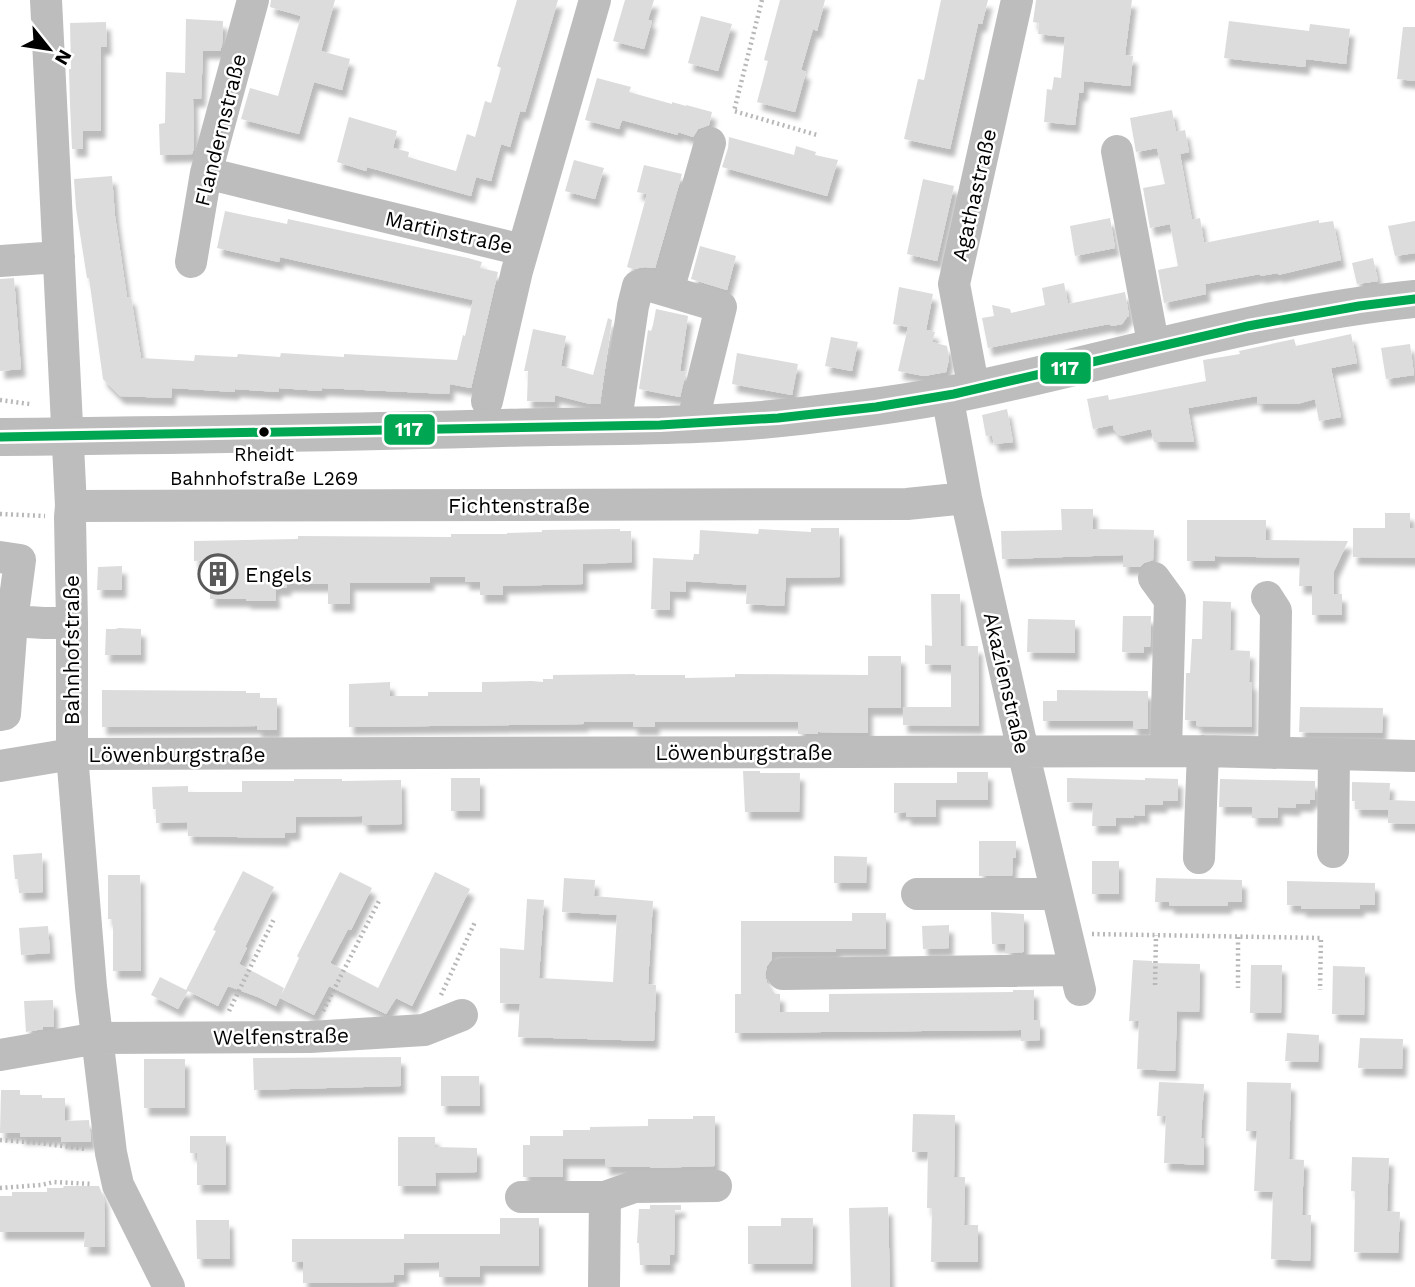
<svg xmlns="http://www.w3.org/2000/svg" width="1415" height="1287" font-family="'Work Sans',sans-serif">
<defs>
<filter id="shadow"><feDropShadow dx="4.5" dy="8" stdDeviation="2" flood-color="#0004"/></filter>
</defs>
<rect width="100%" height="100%" fill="#fff"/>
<path fill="#dcdcdc" filter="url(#shadow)" d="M271 0H335L321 51 350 59 342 90 314 82 299 134 241 119 250 88 278 96 301 16 270 7Z
M517 0H558L525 112 520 111 510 147 501 144 491 181 476 177 471 196 367 167 366 171 337 162 349 117 397 131 393 148 409 152 408 157 456 171 467 134 475 137 485 101 491 103 501 68 497 66Z
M625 0H654L648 20 652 21 644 49 613 41Z
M780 0H825L817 31 813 29 801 70 806 72 795 112 757 102 768 61 764 60Z
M941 0H988L982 24H978L950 149 904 139 918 79 924 80Z
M1036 0H1132L1125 55 1133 56 1130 86 1084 81 1083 93H1079L1075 125 1044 122 1047 89 1052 90 1054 77 1061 78 1065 37 1038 34 1039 23 1033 22Z
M701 16 732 24 718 71 688 63Z
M186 19 223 21 222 45 220 51H203L201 99H193L194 148 192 154 160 155 159 124 165 123 166 72 185 73Z
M1229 21 1309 31 1310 24 1350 29 1346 64 1306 59 1305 67 1224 58Z
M106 22 107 47H101V131H83V149H72L70 104 69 69H71L70 23Z
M1403 27H1415V81L1397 79Z
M597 78 631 87 629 92 672 104V102L686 106V105L712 112 709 125 698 129 693 137 678 132V135L622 120 619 129 585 120Z
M1172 110 1176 132 1185 130 1189 152 1180 154 1192 220 1200 218 1204 243 1319 220V223L1333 221 1341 260 1278 275V273L1260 276V274L1205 284 1206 294 1164 303 1158 270 1178 266 1170 224 1150 228 1143 188 1165 184 1157 148 1136 152 1130 118Z
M729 137 794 155 796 146 816 152 815 155 838 160 827 196 722 167 728 148Z
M574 160 604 168 595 199 565 191Z
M644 165 682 174 655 268 645 267 633 269 627 267 647 194 637 192Z
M112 176 115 216 127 297H131L141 358 194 361 195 355 237 357 238 354 280 357 281 353 344 357V354L457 360 463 335 465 336 473 300 280 257 279 262 217 248 225 211 287 224 288 219 468 258 482 262 480 268 498 272 471 388 450 384 449 394 322 388 321 391 279 388 278 392 235 389V392L172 388 171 398 120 396 103 379 89 278H87L76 208 74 179Z
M923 179 954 186 937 261 907 254Z
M1110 218 1115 248 1075 256 1070 226Z
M1415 221V253L1395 256 1388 226Z
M700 246 736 256 727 290 691 279Z
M1373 258 1378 281 1357 284 1352 263Z
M14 278 21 369 0 371V279Z
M1064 283 1068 304 1125 292 1129 316 1127 317 1122 324 1112 326 1109 324 1083 329 988 348 982 318 994 316 992 305 1010 309 1011 313 1045 305 1042 288Z
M899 287 933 294 926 330 935 332 932 342 947 346 949 359 946 372 924 376 898 371 908 327 893 324Z
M656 309 688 316 680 371 686 372 680 397 639 389 648 330 651 331 653 325Z
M608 318 612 320 600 404H590L555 395V402L527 401 528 371H524L533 329 566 336 561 366 593 375Z
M1351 334 1357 363 1331 368 1341 417 1319 421 1315 399 1297 404H1257V396L1188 408 1194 442H1154L1151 429 1121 436 1114 430 1113 425 1093 429 1087 399 1108 395 1109 400 1206 381 1203 360 1240 354 1239 351 1294 339 1296 346Z
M831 337 858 342 852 371 825 366Z
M1410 344 1414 375 1386 379 1381 348Z
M737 353 798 364 792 395 732 384Z
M1007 409 1013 442 994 444 992 435 986 436 982 415Z
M1061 509H1093V529L1154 530 1153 560 1144 563 1140 567H1123V555L1002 559 1001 531 1062 530Z
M1385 513H1410V528H1415V558L1353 557V528H1385Z
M1187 520H1266V540L1348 541 1334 571V594H1342V615H1312V586H1299L1300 558 1215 556V561H1187Z
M811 528H839L840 577 786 578 784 606 746 604 747 585 686 581V592L670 591V610L651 609 653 558 693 560 694 554H699L700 530 758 534 759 529 811 532Z
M620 529V531H631L632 562 583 564V584L503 586V595H480V582H465V577H430V583H350V604H328V584H287V588H275L276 601H246V599H210V560L194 561V541L298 539V536L451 537V534H507V533L542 532V530Z
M122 566V590H97L98 567Z
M931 594H960L961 646H978L979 726 903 725V707H951V665L925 664V645L932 646Z
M1203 601 1231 602 1230 650 1250 651 1249 682H1252V727L1196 726V721L1185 720 1186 673H1190L1192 639H1202Z
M1123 616H1151L1150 647H1144V653L1122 652Z
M1028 619 1075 620V653L1027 652Z
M118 628 141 629V655H105L106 629H116Z
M868 656H901V708H868V733L818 732V734H798V722H655V727H633V722H584V724L349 727V684L390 682V696H428V692H482V682L532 681 543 682V679H553V675L635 674V675H685V678L735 677V674L868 675Z
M102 690 246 691V693H260V698H277V730H257V726L102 727Z
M1057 690 1148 691V729H1133V721H1043V701H1057Z
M1300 707 1383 708 1382 733 1299 732Z
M743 771H760V773H800L799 812H745Z
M957 772H988V800H936V817H906V812L894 813V783H957Z
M451 778H480V811H451Z
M1067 778 1145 780V778L1178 779V801H1163V805H1145V816L1134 815V818H1116V826H1092L1093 803 1067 802Z
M294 779H342V781L401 780 402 824 363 825 362 816 296 817V832L285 833V838L188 836 187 822 156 823V809H153L152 787 188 786V792H242V781H294Z
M1220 779 1315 781V800H1310V804H1296V808L1278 807V818H1252V807H1219Z
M1352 782 1390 783 1389 800 1415 801V824L1388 823V810L1355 809V801H1352Z
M979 841H1016V858H1013L1012 876H979Z
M42 853 43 892 19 893 18 879H15L13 855Z
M834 856 867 857 866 883H834Z
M1092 861H1119V894H1092Z
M243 871 274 887 245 947 247 948 239 964 284 988 276 1006 258 997 228 986 218 1006 188 991 178 1009 151 995 160 977 186 990 216 931 213 930Z
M340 872 372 888 351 930 348 929 330 963 378 988 435 872 470 889 412 1006 396 998 386 1014 329 986 314 1015 280 998 299 958 297 956Z
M108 875H140L141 971H113V919H108Z
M564 878 595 880 594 896 653 901 648 984 656 985 654 1041 518 1037 520 1004 500 1003V948L524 950 527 899 544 900 539 978 613 982 617 915 562 912Z
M1156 878 1242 880V902H1228L1227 906H1170L1169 902H1155Z
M1287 881 1375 883V905H1360V909H1301L1302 906 1287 905Z
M991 912 1024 914V952L1005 953 1006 944H992Z
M852 913H886V949H836V952H772V959L767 966 765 975 767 983 772 989V994H780V1012H829V994L1013 992V990H1034V1020H1040V1040L1021 1041V1030L735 1033V994H741V921H852Z
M949 925V948L923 949 922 926Z
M48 926 50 953 21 955 19 928Z
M1133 960 1152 961V963L1200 964 1199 1012 1177 1011 1175 1071 1137 1069 1139 1021H1129Z
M1251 965H1282L1281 1013H1250Z
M1333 966 1365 967 1364 1015 1332 1014Z
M53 1000 54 1027H43V1029L26 1032 24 1001Z
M1287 1033 1319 1035 1318 1062 1285 1061Z
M1360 1038 1403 1039 1402 1069 1358 1068Z
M401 1057V1086L254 1090 253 1058Z
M144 1059H185V1108H144Z
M441 1076H479L480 1106H441Z
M1159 1082 1204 1084 1201 1138H1204V1165L1164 1163 1166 1116H1157Z
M1247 1082 1291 1083 1289 1159 1304 1160 1302 1215H1311L1310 1261 1271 1259 1273 1192 1254 1191 1257 1131H1246Z
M1 1090H20V1095H42V1098H65V1121L89 1120 91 1142H61V1137H20V1133H0Z
M913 1114 955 1115 954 1177H965L964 1225H978V1262H931L932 1208H927L928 1152H912Z
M693 1116H715V1166L650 1168V1167H605V1159H563V1177H523V1145H530V1136H563V1130H590V1127L648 1126V1119H693Z
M190 1136H226V1185H197V1153H190Z
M398 1137H435V1147L477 1148V1172L435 1173 436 1186H398Z
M1352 1157 1389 1158 1387 1211 1400 1212 1398 1253 1354 1252 1355 1191H1351Z
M64 1186H99L104 1199 105 1247H84L85 1232H0V1196H12V1192H47V1188H63Z
M650 1205H681V1210H675L674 1255H670V1265H640L639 1243H637L639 1209H650Z
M888 1207 890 1287H851L849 1208Z
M500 1218H539V1266H480V1277H439V1262L404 1263V1275H394V1282L303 1283V1262H292V1239H404V1234H500Z
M781 1218H813L812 1264H748V1226H781Z
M196 1220H229L230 1259H197Z"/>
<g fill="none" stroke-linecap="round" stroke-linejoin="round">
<path stroke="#b8b8b8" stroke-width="4.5" stroke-dasharray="2 3.5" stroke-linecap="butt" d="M762 0 734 111 817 135
M0 400 30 404
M0 514 45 516
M1092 934 1321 938 1320 990
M1238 937V988
M1155 985 1156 935
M441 995 475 922
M229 1011 274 919
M323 1011 379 901
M0 1140 40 1143 86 1149
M0 1188 41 1185 54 1182 93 1184"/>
<path stroke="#bdbdbd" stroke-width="32" d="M46 0 71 506 70 517 72 623V754L91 987 111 1153 118 1185 169 1287
M1117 151 1154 348
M206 173 522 250
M0 261 59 257
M191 262 206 173 253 0
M668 291 710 143
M974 390 954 284 1017 0
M947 395 966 498 1023 751 1080 990
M487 401 517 271 595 0
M615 427 633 306 638 286 647 285 721 307 692 424
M71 506 907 504 966 498
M0 557 20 560 12 621 5 714 0 715
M1154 578 1170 600 1166 751
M1267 597 1276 611 1274 753
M12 621 44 623H72
M0 766 72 754 1203 751 1415 756
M1333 852 1334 754
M1199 858 1203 751
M917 894H1057
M783 974 1075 970
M0 1055 98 1038 310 1037 424 1030 462 1015
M521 1197H605
M604 1287 605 1197 634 1187 716 1186"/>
<path stroke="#bdbdbd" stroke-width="38" d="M0 437C167 435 335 433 502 428 607 425 712 428 817 414 869 408 922 401 973 390 1120 359 1265 314 1415 299"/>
<g stroke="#fff" stroke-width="14">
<path id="bus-1" d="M0 437 660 425 778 418 876 407 954 394 1248 326 1359 306 1415 299"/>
</g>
<use href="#bus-1" stroke="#00a651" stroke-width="9"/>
</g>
<defs>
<g id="building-ring" transform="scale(2.0125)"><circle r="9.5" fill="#fff" stroke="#595959" stroke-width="1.5"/><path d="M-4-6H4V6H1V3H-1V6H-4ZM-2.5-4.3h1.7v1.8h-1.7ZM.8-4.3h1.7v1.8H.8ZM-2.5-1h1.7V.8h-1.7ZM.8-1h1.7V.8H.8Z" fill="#595959"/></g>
</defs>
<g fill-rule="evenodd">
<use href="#building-ring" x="218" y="574"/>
</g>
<circle fill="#000" stroke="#fff" stroke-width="2.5" cx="264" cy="432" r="6"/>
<g text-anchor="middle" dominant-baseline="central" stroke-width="5" stroke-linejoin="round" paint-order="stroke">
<g font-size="19" fill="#000" stroke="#fff">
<text x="264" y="454">Rheidt<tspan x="264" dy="24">Bahnhofstraße L269</tspan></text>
</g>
<g font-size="21" fill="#000" stroke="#fff">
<text transform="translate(220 130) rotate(-76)">Flandernstraße</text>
<text transform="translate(974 195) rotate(-77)">Agathastraße</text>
<text transform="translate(449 232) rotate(13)">Martinstraße</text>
<text x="519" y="505">Fichtenstraße</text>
<text transform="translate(71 650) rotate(-90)">Bahnhofstraße</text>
<text transform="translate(1007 683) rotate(77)">Akazienstraße</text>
<text x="744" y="752">Löwenburgstraße</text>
<text x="177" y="754">Löwenburgstraße</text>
<text transform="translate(281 1036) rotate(-1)">Welfenstraße</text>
</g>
<g font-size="21" fill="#000" stroke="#fff" text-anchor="start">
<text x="245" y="574">Engels</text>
</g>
</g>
<g stroke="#fff" stroke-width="2.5">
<rect x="1039" y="351" width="53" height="34" rx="7" fill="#00a651"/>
<rect x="383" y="413" width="53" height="33" rx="7" fill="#00a651"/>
</g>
<g font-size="19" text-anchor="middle" font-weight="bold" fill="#fff">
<text x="1065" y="375">117</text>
<text x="409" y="436">117</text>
</g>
<g transform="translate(49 49) rotate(120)" stroke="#ffffff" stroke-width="5" paint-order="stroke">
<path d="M0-5L12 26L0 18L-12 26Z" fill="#000000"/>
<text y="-10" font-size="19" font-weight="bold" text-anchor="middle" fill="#000000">N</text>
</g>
</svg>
